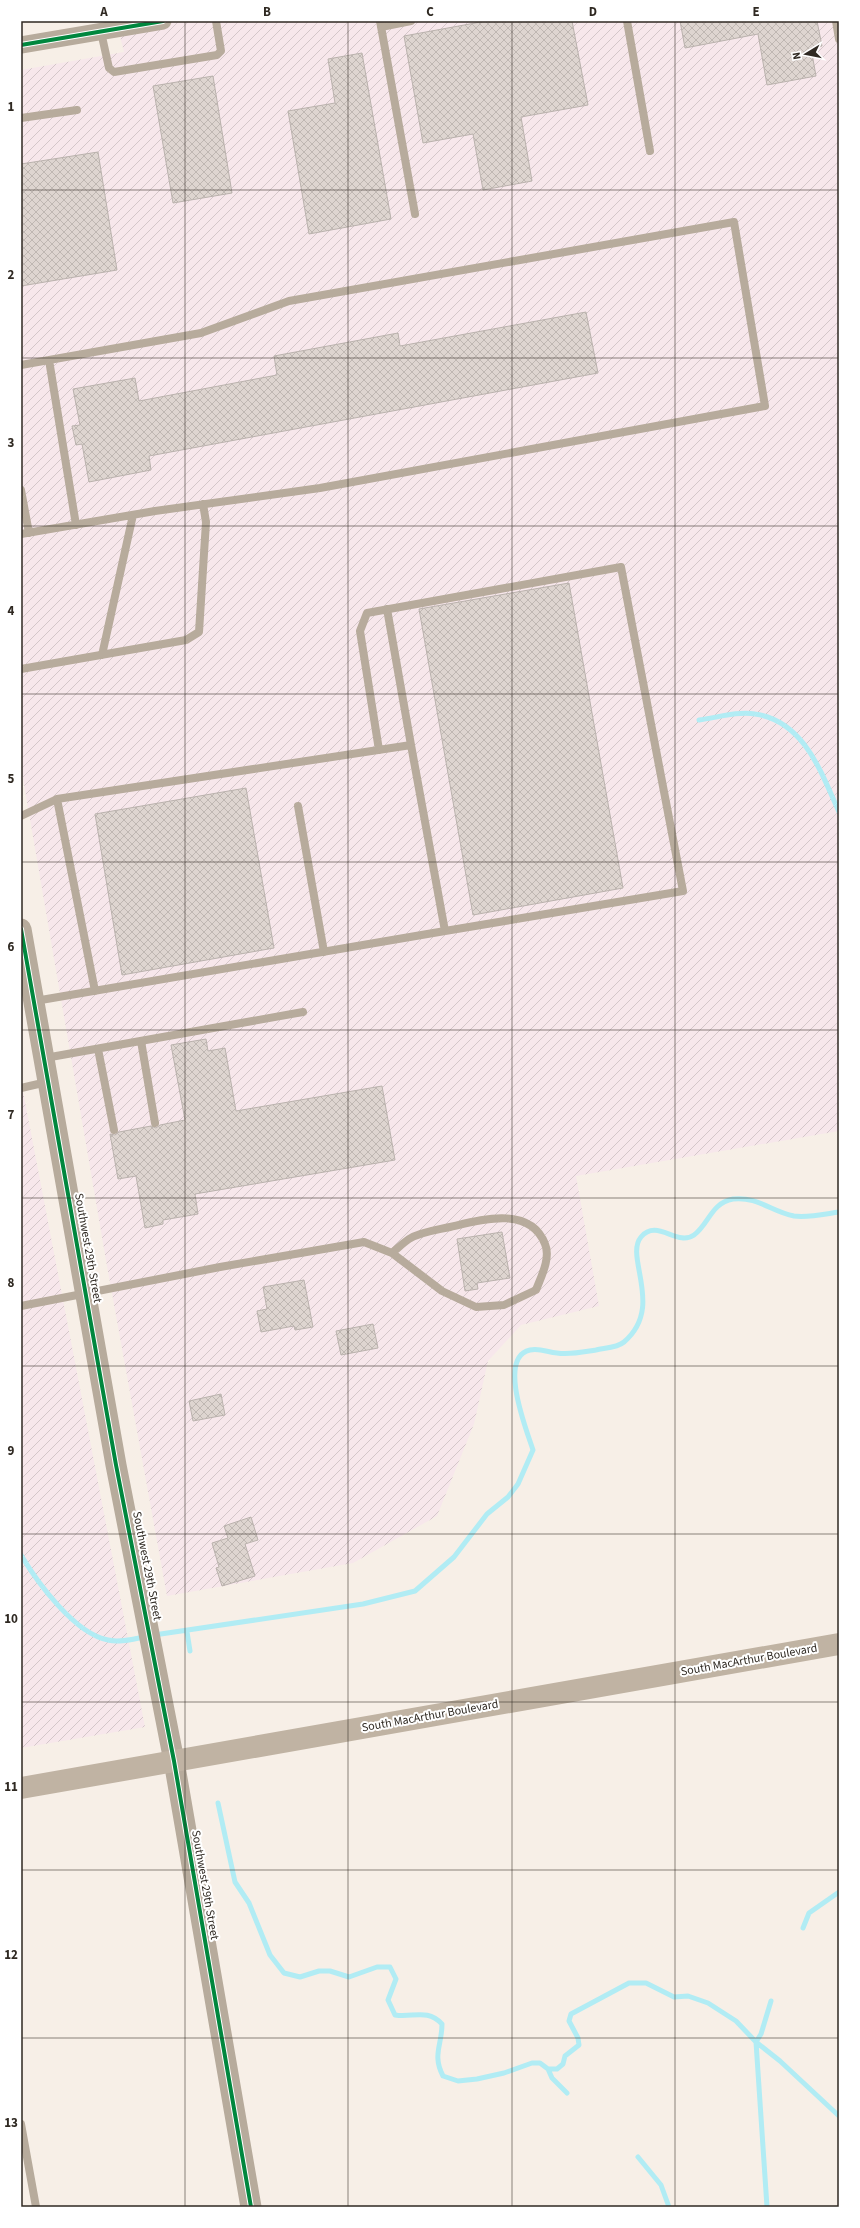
<svg xmlns="http://www.w3.org/2000/svg" width="860" height="2228" font-family="'Source Sans 3',sans-serif">
<defs>
<pattern id="industrial-furrows" width="10" height="10" patternUnits="userSpaceOnUse"><rect width="10" height="10" fill="#f7e7eb"/><path d="M-1 1l2-2M0 10L10 0M9 11l2-2" fill="none" stroke="#d4c6c9"/></pattern>
<pattern id="building-cross-hatch" width="8" height="8" patternUnits="userSpaceOnUse"><rect width="8" height="8" fill="#ded5d0"/><path d="M0 0l8 8M0 8l8-8" fill="none" stroke="#bfb7b2"/></pattern>
</defs>
<rect width="100%" height="100%" fill="#f7efe7"/>
<path fill="url(#industrial-furrows)" d="M116 21H839V1131L576 1176 599 1306 521 1325 488 1361 474 1424 437 1516 353 1563 167 1596 107 1266 21 767V70L124 52Z
M21 1081 145 1727 21 1748Z"/>
<g fill="none" stroke-linecap="round" stroke-linejoin="round">
<path stroke="#b1ecf4" stroke-width="5" d="M699 720C716 718 737 711 755 714 804 721 821 772 839 812
M21 1555C37 1582 75 1634 108 1640 119 1643 133 1639 144 1637
M187 1632 190 1651
M154 1635 363 1604 415 1591 454 1557 487 1514 508 1497 518 1484 533 1450C527 1431 497 1357 530 1350 540 1348 547 1352 557 1353 570 1355 583 1352 596 1350 604 1348 617 1348 624 1342 665 1307 624 1257 641 1237 657 1218 677 1247 694 1235 709 1224 711 1203 733 1199 757 1196 772 1212 794 1216 808 1218 825 1214 839 1212
M218 1803 235 1882 249 1903 270 1955 284 1973 300 1977 319 1971H330L349 1977 377 1967H390L396 1979 388 2000 395 2015C413 2018 427 2008 442 2024 442 2045 432 2055 443 2076L458 2081 477 2079 504 2073 532 2063H540L548 2069H557L563 2064 565 2056 579 2045 578 2038 569 2021 571 2014 629 1983H646L674 1997 688 1996 708 2003 736 2021 756 2042 780 2061 839 2116
M803 1928 809 1913 839 1892
M548 2069 552 2078 567 2093
M638 2157 661 2185 669 2207
M767 2207 756 2042 761 2034 771 2001"/>
</g>
<path fill="url(#building-cross-hatch)" stroke="#bab2ad" d="M486 21H572L588 105 521 117 532 181 483 190 473 134 423 143 404 36Z
M680 21H817L822 46 811 48 816 76 767 85 758 34 685 48Z
M362 53 391 219 309 234 288 111 335 103 328 59Z
M213 76 232 193 173 203 153 86Z
M98 152 117 270 21 286V164Z
M586 312 598 373 149 456 151 470 89 482 82 444 76 445 72 426 80 425 73 389 135 378 139 401 277 375 274 356 398 333 400 346Z
M569 583 623 888 473 915 419 609Z
M246 788 274 948 122 975 95 814Z
M206 1039 208 1051 225 1048 236 1111 382 1086 395 1160 195 1194 198 1214 163 1220V1224L145 1228 136 1176 118 1179 110 1134 115 1135 119 1132 151 1126 156 1128 160 1125 185 1120 171 1045Z
M502 1232 510 1278 477 1283 478 1289 465 1291 457 1239Z
M304 1280 313 1327 295 1330 294 1326 261 1332 257 1311 267 1309 263 1287Z
M373 1324 378 1348 341 1355 336 1331Z
M221 1394 225 1415 193 1421 189 1401Z
M251 1517 258 1540 245 1544 255 1576 222 1586 216 1568 219 1567 212 1543 228 1538 224 1526Z"/>
<g fill="none" stroke-linecap="round" stroke-linejoin="round">
<path stroke="#b7ab9c" stroke-width="8" d="M380 21 415 214
M627 21 650 151
M836 21 839 39
M381 27 411 21
M101 32 109 68 114 72 217 55 221 51 216 21
M21 118 77 110
M49 360 76 525
M21 365 201 333 289 301 734 222 765 406 320 488 155 511 21 534
M21 490 29 533
M387 609 411 745
M102 655 133 515
M21 669 186 640 199 632 206 522 203 504
M379 750 360 631 367 613 621 567 683 891 445 931
M57 799 95 991
M298 806 324 952
M21 816 57 799 411 745 445 931 35 1001
M141 1041 155 1123
M98 1049 114 1130
M45 1058 303 1012
M21 1088 47 1082
M21 1306 220 1267 364 1242 392 1253 442 1291 476 1307 504 1305 536 1290C541 1277 551 1258 545 1244 530 1205 480 1220 450 1227 437 1230 420 1232 409 1239 403 1243 398 1248 392 1253
M21 2124 36 2207"/>
<path stroke="#b7ab9c" stroke-width="17" d="M21 45 163 21"/>
<path stroke="#b7ab9c" stroke-width="21" d="M21 929 116 1465 174 1761 251 2207"/>
<path stroke="#c0b3a3" stroke-width="22" d="M21 1788 839 1644"/>
<g stroke="#fff" stroke-width="6">
<path id="cycleway" d="M21 45 163 21
M21 929 116 1465 174 1761 251 2207"/>
</g>
<use href="#cycleway" stroke="#00873e" stroke-width="4"/>
</g>
<path fill="none" stroke="#2f2922" stroke-width="1" stroke-opacity="0.55" d="M185 21V2207M348 21V2207M512 21V2207M675 21V2207M21 190H839M21 358H839M21 526H839M21 694H839M21 862H839M21 1030H839M21 1198H839M21 1366H839M21 1534H839M21 1702H839M21 1870H839M21 2038H839"/>
<g text-anchor="middle" dominant-baseline="central" stroke-width="4" stroke-linejoin="round" paint-order="stroke">
<g font-size="12" fill="#2f2922" stroke="#fff">
<text transform="translate(88 1248) rotate(80)">Southwest 29th Street</text>
<text transform="translate(147 1566) rotate(79)">Southwest 29th Street</text>
<text transform="translate(749 1660) rotate(-10)">South MacArthur Boulevard</text>
<text transform="translate(430 1716) rotate(-10)">South MacArthur Boulevard</text>
<text transform="translate(205 1885) rotate(80)">Southwest 29th Street</text>
</g>
</g>
<rect width="860" height="2228" fill="none" stroke="#ffffff" stroke-width="44"/>
<g transform="translate(806 54) rotate(260)" stroke="#ffffff" stroke-width="3" paint-order="stroke">
<path d="M0-3L7 15L0 10L-7 15Z" fill="#2f2922"/>
<text y="-6" font-size="11" font-weight="bold" text-anchor="middle" fill="#2f2922">N</text>
</g>
<rect x="22" y="22" width="816" height="2184" fill="none" stroke="#2f2922" stroke-width="1.5"/>
<g font-size="13" text-anchor="middle" font-weight="bold" fill="#2f2922">
<text x="104" y="16">A</text>
<text x="267" y="16">B</text>
<text x="430" y="16">C</text>
<text x="593" y="16">D</text>
<text x="756" y="16">E</text>
<text x="11" y="111">1</text>
<text x="11" y="279">2</text>
<text x="11" y="447">3</text>
<text x="11" y="615">4</text>
<text x="11" y="783">5</text>
<text x="11" y="951">6</text>
<text x="11" y="1119">7</text>
<text x="11" y="1287">8</text>
<text x="11" y="1455">9</text>
<text x="11" y="1623">10</text>
<text x="11" y="1791">11</text>
<text x="11" y="1959">12</text>
<text x="11" y="2127">13</text>
</g>
</svg>
